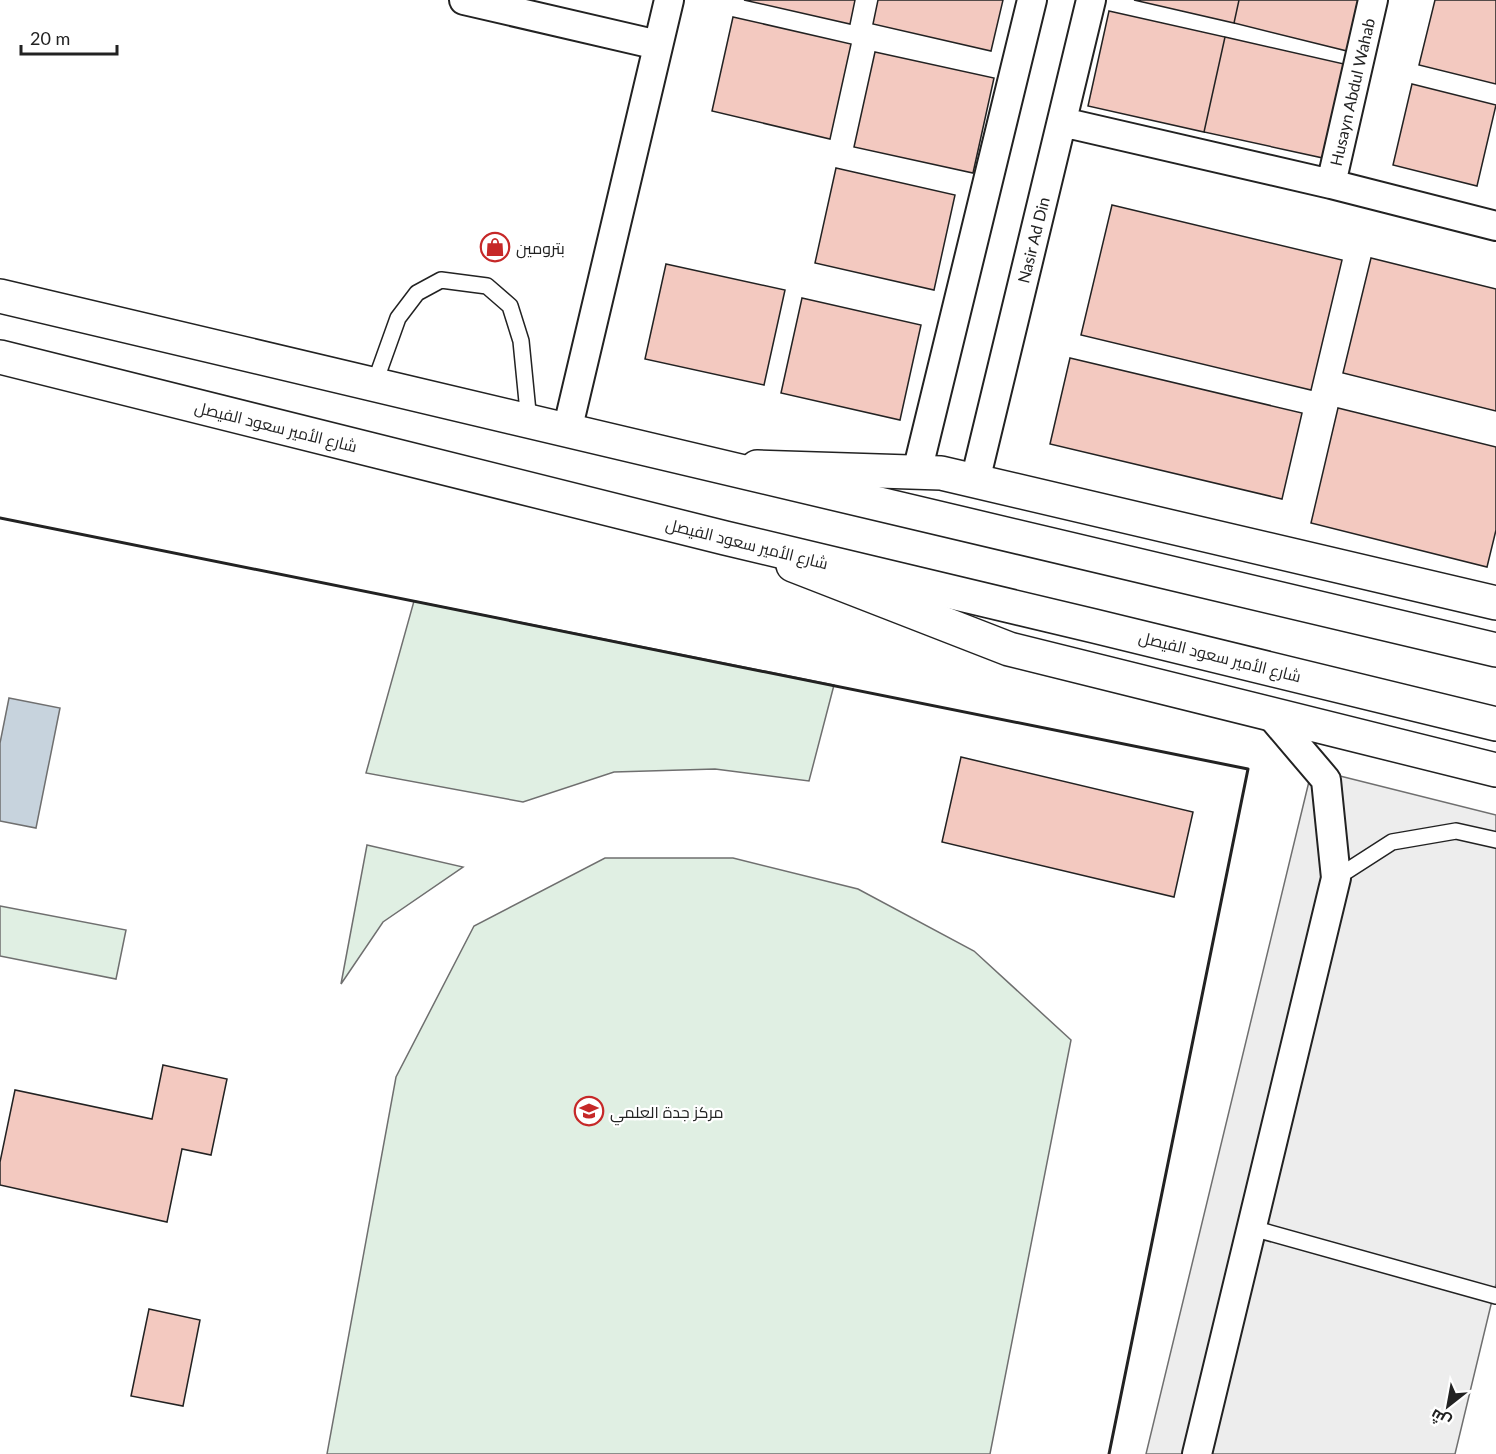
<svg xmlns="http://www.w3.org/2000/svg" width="1496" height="1454" font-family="Lato,Cairo,sans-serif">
<rect width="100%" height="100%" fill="#fff"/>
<path fill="#e0efe3" stroke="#6f6f6f" stroke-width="1.5" d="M414 601 834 685 809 781 715 769 614 772 523 802 366 773Z
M367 845 463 867 383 922 341 984Z
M605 858H733L858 889 974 951 1071 1040 990 1454H327L396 1077 474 926Z
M0 906 126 930 116 979 0 956Z"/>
<path fill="#ededed" stroke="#6f6f6f" stroke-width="1.5" d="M1312 769 1496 815V1284L1455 1454H1146Z"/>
<path fill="#c7d3dd" stroke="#6f6f6f" stroke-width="1.5" d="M9 698 60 708 36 828 0 821V743Z"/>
<path fill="#f3c9c0" stroke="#222" stroke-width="1.5" d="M744 0H855L850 24Z
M878 0H1003L991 51 873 24Z
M1134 0H1239L1234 23Z
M1239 0H1358L1347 51 1234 23Z
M1435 0H1496V84L1419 65Z
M1109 11 1225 37 1204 132 1088 106Z
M733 17 851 44 830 139 712 111Z
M1225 37 1344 64 1323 158 1204 132Z
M875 52 994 78 973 173 854 147Z
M1412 84 1496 105 1477 186 1393 165Z
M836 168 955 195 934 290 815 263Z
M1112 205 1342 260 1311 390 1081 335Z
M1371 258 1496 289V411L1343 373Z
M666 264 785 290 764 385 645 359Z
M802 298 921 325 900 420 781 393Z
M1070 358 1302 413 1282 499 1050 444Z
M1338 408 1496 447V530L1487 567 1311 523Z
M961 757 1193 812 1174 897 942 842Z
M163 1065 227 1079 211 1155 182 1149 167 1222 0 1185V1162L15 1090 152 1119Z
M149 1309 200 1320 183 1406 131 1396Z"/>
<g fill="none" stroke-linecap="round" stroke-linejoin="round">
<g stroke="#222" stroke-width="18">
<path id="service" d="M374 385 398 318 417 293 441 280 487 286 510 306 521 341 529 422
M1336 878 1392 842 1456 831 1496 840
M1252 1228 1496 1296"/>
</g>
<g stroke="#222" stroke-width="32">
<path id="minor" d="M464 0 658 45
M1062 122 1331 184 1496 226
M1331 184 1373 0
M567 431 669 0
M917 472 1032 0
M975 481 1091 0
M1197 1454 1336 878 1326 780 1269 713"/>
</g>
<g stroke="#222" stroke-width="36">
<path id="tertiary" d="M757 467 941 473 1496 603
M793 565 1009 649 1496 770"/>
</g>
<g stroke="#222" stroke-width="36">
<path id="primary" d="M0 296C499 415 998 531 1496 650
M0 357 725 538 1094 626 1496 724"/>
</g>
<use href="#service" stroke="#fff" stroke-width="15"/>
<use href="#minor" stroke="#fff" stroke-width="28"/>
<use href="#tertiary" stroke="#fff" stroke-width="33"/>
<use href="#primary" stroke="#fff" stroke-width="33"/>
<path stroke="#222" stroke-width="3" d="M0 518 1248 769 1109 1454"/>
</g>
<defs>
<g id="shop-ring" transform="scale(1.5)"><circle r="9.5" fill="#fff" stroke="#c62828" stroke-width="1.5"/><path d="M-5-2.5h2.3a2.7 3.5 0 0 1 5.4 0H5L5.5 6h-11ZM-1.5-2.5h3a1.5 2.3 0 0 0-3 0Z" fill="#c62828"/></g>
<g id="university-ring" transform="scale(1.5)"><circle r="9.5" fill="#fff" stroke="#c62828" stroke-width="1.5"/><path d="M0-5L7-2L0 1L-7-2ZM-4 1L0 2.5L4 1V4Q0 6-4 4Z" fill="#c62828"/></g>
</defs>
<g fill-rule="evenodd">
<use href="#shop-ring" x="495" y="247"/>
<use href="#university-ring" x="589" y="1111"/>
</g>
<g text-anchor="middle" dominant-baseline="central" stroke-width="4.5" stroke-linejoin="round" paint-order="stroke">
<g font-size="16" fill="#222" stroke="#fff">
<text transform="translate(1352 92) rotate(-77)">Husayn Abdul Wahab</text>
<text transform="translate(1033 240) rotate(-76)">Nasir Ad Din</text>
<text transform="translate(276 426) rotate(14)">شارع الأمير سعود الفيصل</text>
<text transform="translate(747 543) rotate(14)">شارع الأمير سعود الفيصل</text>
<text transform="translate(1220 656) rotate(14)">شارع الأمير سعود الفيصل</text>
</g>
<g font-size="16" fill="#222" stroke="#fff" text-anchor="start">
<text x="516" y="247">بترومين</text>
<text x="610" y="1111">مركز جدة العلمي</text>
</g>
</g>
<g transform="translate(1448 1406) rotate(211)" stroke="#ffffff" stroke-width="4.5" paint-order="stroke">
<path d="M0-4.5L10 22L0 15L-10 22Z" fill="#222222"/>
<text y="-9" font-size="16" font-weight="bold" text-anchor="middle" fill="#222222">ش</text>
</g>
<path d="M21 45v9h96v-9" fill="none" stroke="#222222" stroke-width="3"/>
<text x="30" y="45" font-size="18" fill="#222222" stroke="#ffffff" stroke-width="4.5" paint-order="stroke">20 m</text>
</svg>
